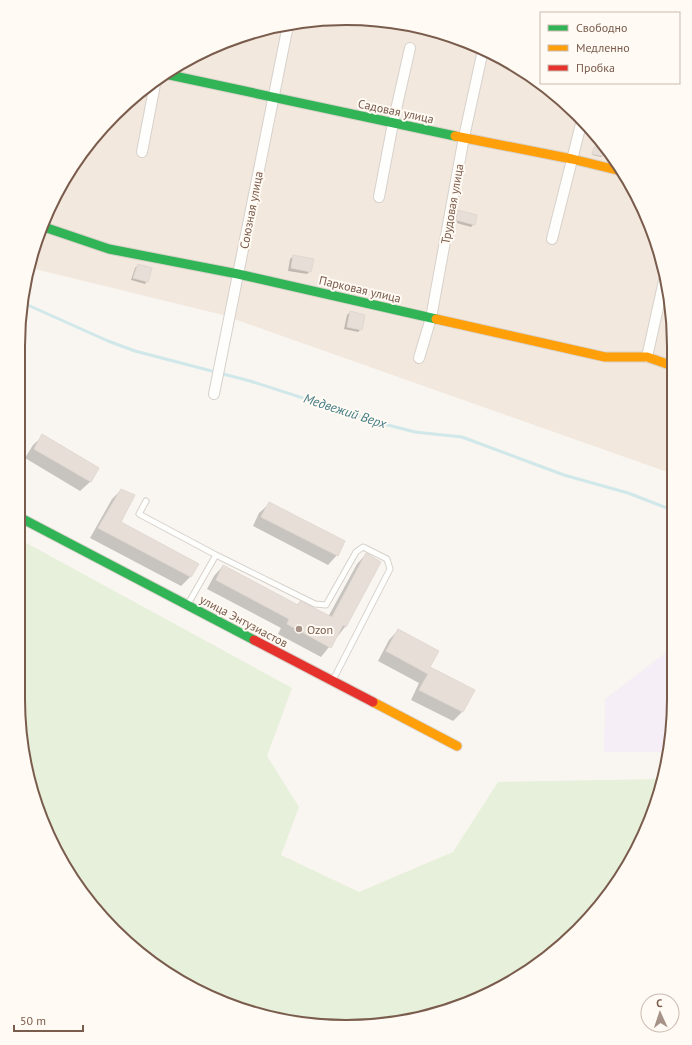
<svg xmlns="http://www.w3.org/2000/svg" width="692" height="1045" font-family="'PT Sans',sans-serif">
<rect width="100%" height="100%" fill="#f9f5f0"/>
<path fill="#f2e8de" d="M325 19 389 21 452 35 510 62 562 100 606 147 640 201 663 261 673 325V474L223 315 31 268 52 201 100 130 147 86 201 52 261 29Z"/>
<path fill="#f6eef6" d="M672 648 671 742 668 752H604L605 699Z"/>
<path fill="#e7f0db" d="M19 539 292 688 267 756 299 807 281 855 359 892 453 852 498 782 660 779 640 844 592 915 510 983 431 1016 324 1026 221 1002 146 959 73 881 35 804 18 699Z"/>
<path fill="#0003" d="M594 148 603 156 601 157 592 155Z
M458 211 474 224 471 227 453 222 455 214Z
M293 256 310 271 307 274 288 271 290 259Z
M138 265 147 281 145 284 131 280 135 268Z
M350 312 361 329 358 332 344 329 347 315Z
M43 436 98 468 90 482 80 491 25 458 33 445Z
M121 490 120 522 191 576 181 586 90 538 112 499Z
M269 504 337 555 328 565 253 526 259 513Z
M366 554 380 562 345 627 321 657 278 634 281 628 207 589 214 576 223 566 296 605 300 602 328 617 357 564Z
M398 630 429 667 473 690 462 712 453 721 411 700 419 683 378 661 389 640Z"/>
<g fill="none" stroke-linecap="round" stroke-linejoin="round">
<path stroke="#d0e8ea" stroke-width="3" d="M21 302 108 341 135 351 250 381 384 424 415 432 462 437 564 475 628 493 672 510"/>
</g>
<path fill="#e6ded7" stroke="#e2d8d2" d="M594 147 605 150 603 156 592 154Z
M458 210 477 215 475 225 456 220Z
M293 255 314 259 311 272 291 268Z
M138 264 152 268 148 282 133 278Z
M350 311 365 315 362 330 347 327Z
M42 434 99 468 91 482 34 449Z
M121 489 135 495 121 522 199 564 191 577 98 528Z
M269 502 345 541 338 556 261 517Z
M366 553 381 562 346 627 343 625 331 648 287 624 289 619 216 580 223 565 298 605 300 601 332 617Z
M398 629 439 651 430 667 475 690 463 712 419 690 428 674 386 651Z"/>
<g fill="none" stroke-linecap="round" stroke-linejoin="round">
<g stroke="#d7d1cb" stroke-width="7">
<path id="lane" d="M146 501 139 514 216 555
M188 604 216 555 315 604 326 605 356 552 363 547 387 559 390 569 333 680"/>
</g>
<g stroke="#d7d1cb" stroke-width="12">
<path id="street" d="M142 152 156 79
M379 197 393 123 410 48
M552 239 582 120
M647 357 665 276
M419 358 431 318 464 137 483 50
M214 394 288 25"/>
</g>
<g stroke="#d9d2cb" stroke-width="11">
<path id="fast" d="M165 74 455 136
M44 227 109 249 238 274 436 319
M19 517 254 640"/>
</g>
<g stroke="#d9d2cb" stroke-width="11">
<path id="slow" d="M455 136 572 159 621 171
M436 319 605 357H647L673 366
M373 702 457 746"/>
</g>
<g stroke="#d9d2cb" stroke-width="11">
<path id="jam" d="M254 640 373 702"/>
</g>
<use href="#lane" stroke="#fefefd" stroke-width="5"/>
<use href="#street" stroke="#fefefd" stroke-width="10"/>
<use href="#fast" stroke="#30b455" stroke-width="9"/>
<use href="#slow" stroke="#ff9f0a" stroke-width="9"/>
<use href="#jam" stroke="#e5322d" stroke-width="9"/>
</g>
<circle fill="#a69286" stroke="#fffaf3" stroke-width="1.5" cx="299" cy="629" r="4"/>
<g text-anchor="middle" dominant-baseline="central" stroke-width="4" stroke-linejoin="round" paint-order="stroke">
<g font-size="12" fill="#7a5c4d" stroke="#fffaf3">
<text transform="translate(396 111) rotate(12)">Садовая улица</text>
<text transform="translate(452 204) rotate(-80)">Трудовая улица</text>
<text transform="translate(251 210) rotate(-79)">Союзная улица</text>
<text transform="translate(360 289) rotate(13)">Парковая улица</text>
<text transform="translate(244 621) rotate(28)">улица Энтузиастов</text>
</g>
<g font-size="12" fill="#7a5c4d" stroke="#fffaf3" text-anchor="start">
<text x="307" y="629">Ozon</text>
</g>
<g font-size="13" font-style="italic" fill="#437c86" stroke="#fffaf3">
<text transform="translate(345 411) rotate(18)">Медвежий Верх</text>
</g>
</g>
<path d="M0 0H692V1045H0ZM346 25H346A321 321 0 0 1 667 346V699A321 321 0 0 1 346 1020H346A321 321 0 0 1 25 699V346A321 321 0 0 1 346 25Z" fill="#fffaf3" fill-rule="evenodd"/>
<path fill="none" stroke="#7a5c4d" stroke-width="2" d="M346 25H346A321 321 0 0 1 667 346V699A321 321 0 0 1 346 1020H346A321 321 0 0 1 25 699V346A321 321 0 0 1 346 25Z"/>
<rect x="540" y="12" width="140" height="72" fill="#fffaf3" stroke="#cabbb1"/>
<rect x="548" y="25" width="20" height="6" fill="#30b455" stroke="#cabbb1"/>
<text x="576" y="32" font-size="12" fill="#7a5c4d">Свободно</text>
<rect x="548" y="45" width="20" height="6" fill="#ff9f0a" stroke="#cabbb1"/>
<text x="576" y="52" font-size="12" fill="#7a5c4d">Медленно</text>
<rect x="548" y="65" width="20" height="6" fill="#e5322d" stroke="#cabbb1"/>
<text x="576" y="72" font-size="12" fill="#7a5c4d">Пробка</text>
<g transform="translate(660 1013) rotate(357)"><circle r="19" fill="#fffaf3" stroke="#cabbb1"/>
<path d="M0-3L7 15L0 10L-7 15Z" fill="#a69286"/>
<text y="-6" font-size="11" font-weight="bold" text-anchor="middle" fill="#7a5c4d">С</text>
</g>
<path d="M14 1025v6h69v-6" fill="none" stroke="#7a5c4d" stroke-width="2"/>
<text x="20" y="1025" font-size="12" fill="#7a5c4d" stroke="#fffaf3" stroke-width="3" paint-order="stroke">50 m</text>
</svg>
